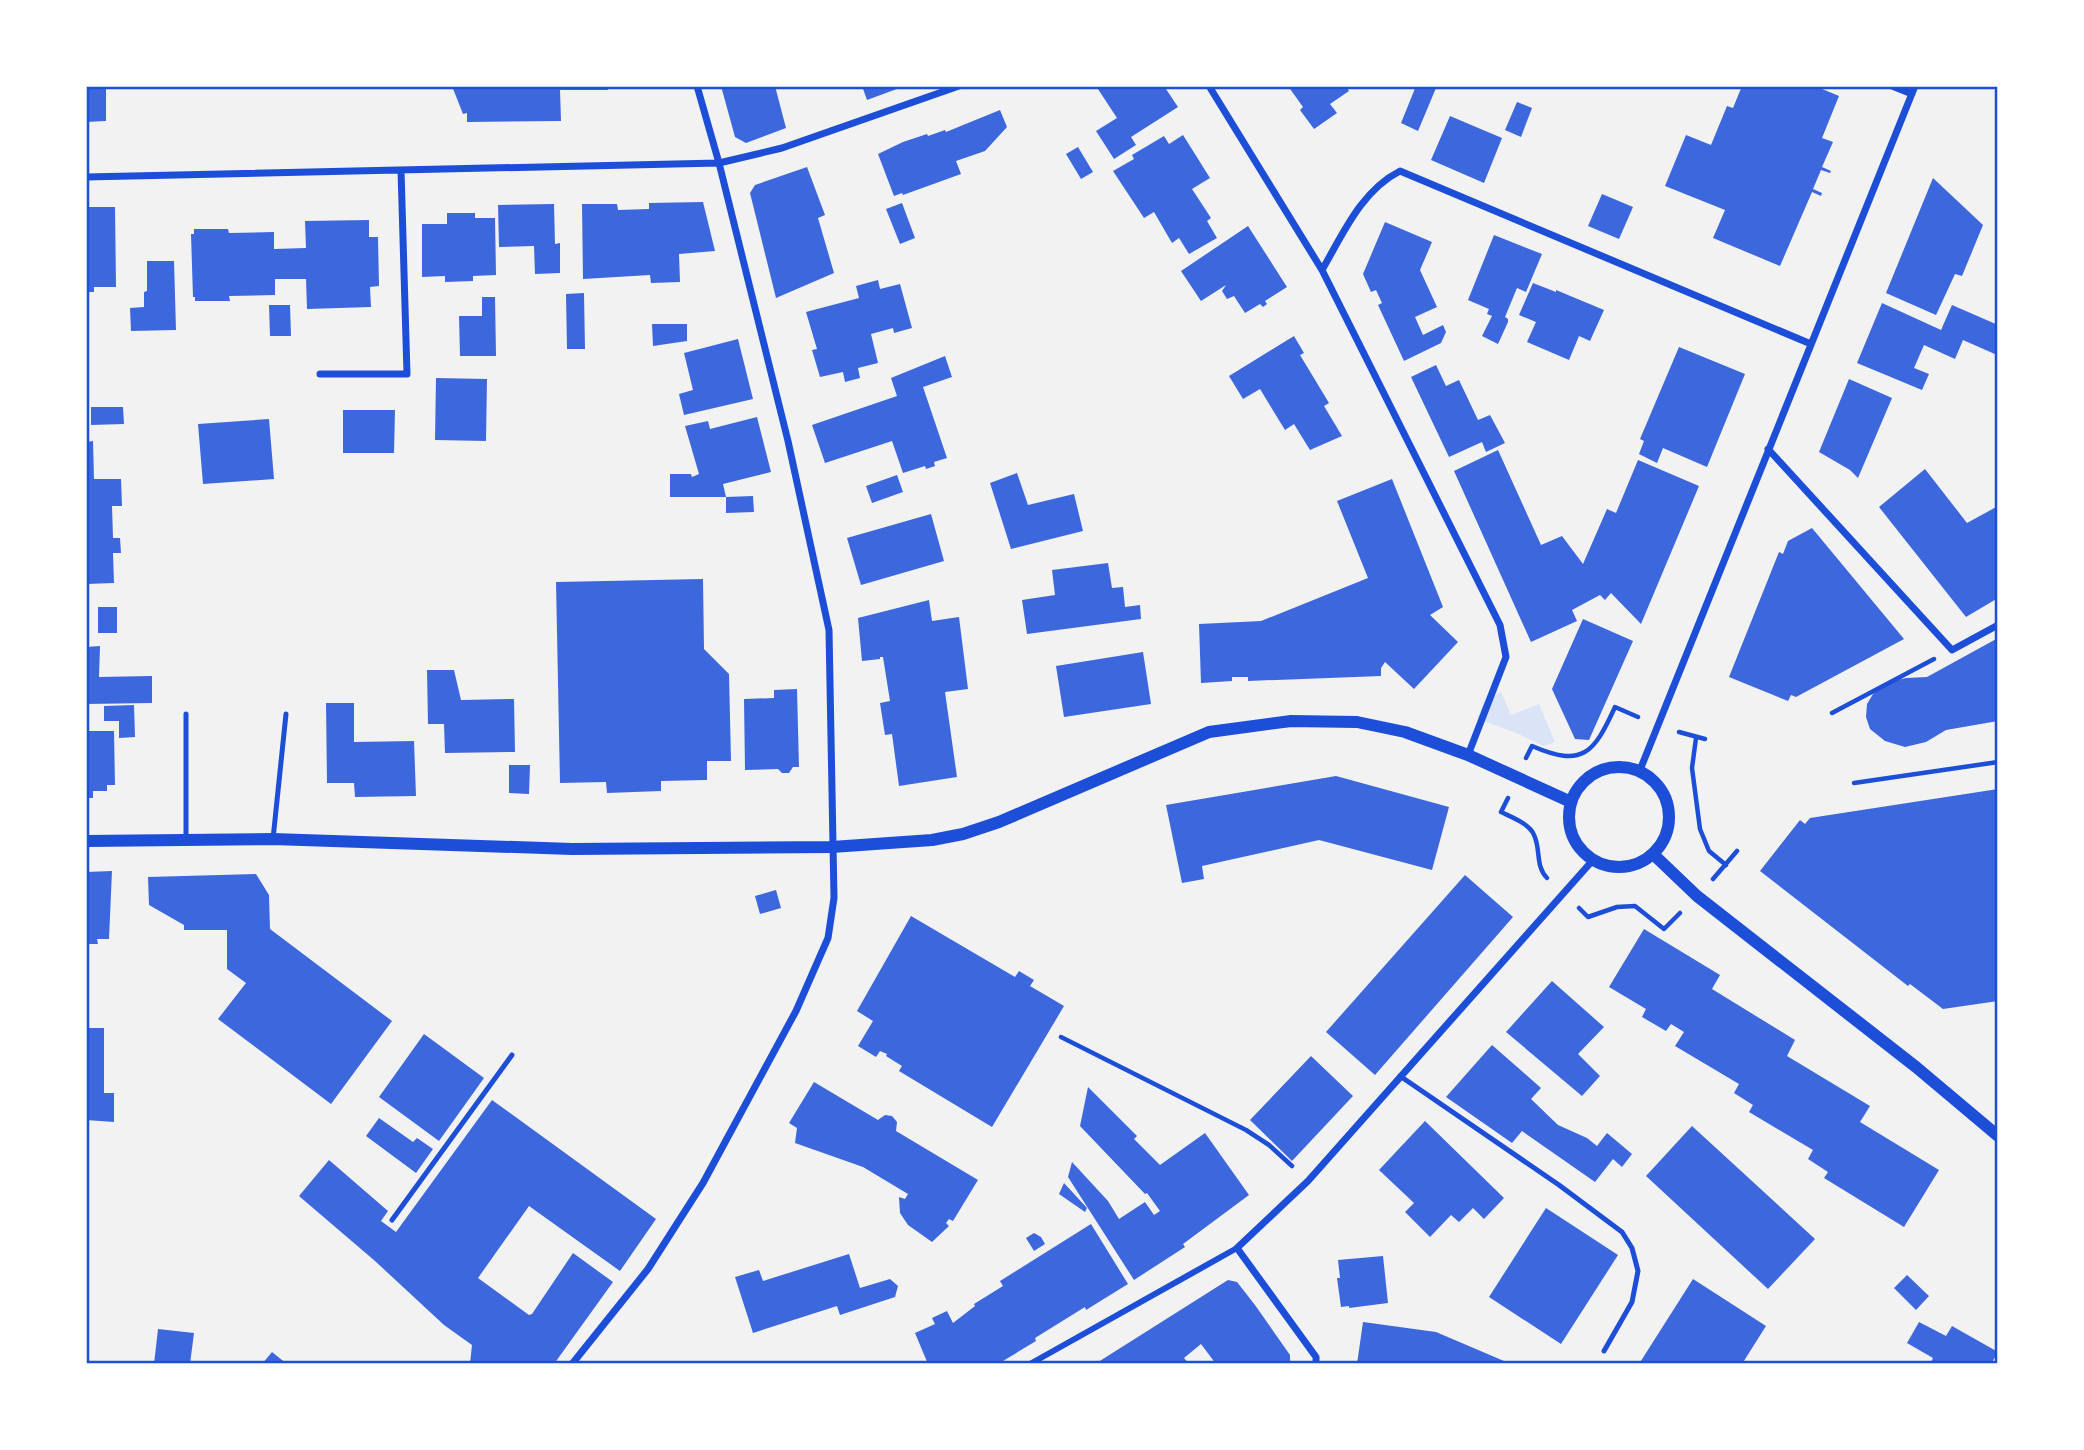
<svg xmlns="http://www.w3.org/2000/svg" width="2084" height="1450" font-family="'Libre Baskerville',serif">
<rect width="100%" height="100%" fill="#f2f2f2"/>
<path fill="#dbe4f7" d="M1501 692 1511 715 1539 704 1555 742 1544 746 1514 732 1477 719 1484 702Z"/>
<path fill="#3d67dc" d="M86 86H106V121L86 122Z
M452 86H608V90H560L561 121 467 122V113L463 114Z
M721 86H775L786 128 746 143 735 137Z
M862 86H905L867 100Z
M1096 86H1164L1178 107 1131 137 1136 145 1114 159 1096 131 1117 118Z
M1288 86H1346L1349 91 1330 104 1337 113 1314 129 1300 110 1303 107Z
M1416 86 1436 88 1418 131 1401 123Z
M1742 86H1815L1839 96 1822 138 1833 142 1822 167 1831 171 1830 173 1821 170 1813 189 1822 193 1821 196 1812 192 1780 266 1713 238 1725 210 1665 186 1686 135 1711 145 1727 106 1733 108Z
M1517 102 1532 108 1521 137 1505 130Z
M1000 110 1007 127 985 151 956 161 961 174 903 195 902 193 894 196 878 154 903 142 927 134 928 136 945 130 946 132Z
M1450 116 1502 138 1484 183 1431 160Z
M1183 135 1210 178 1192 189 1211 218 1207 221 1217 238 1189 254 1179 238 1172 243 1154 212 1144 218 1113 171 1134 159 1132 155 1164 136 1169 144Z
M1078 147 1093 172 1081 179 1066 154Z
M807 167 825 215 818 218 834 273 776 298 750 193 755 185Z
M1933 178 1983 225 1962 276 1955 274 1936 315 1886 293Z
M1602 194 1633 207 1619 239 1588 226Z
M703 202 715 251 679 254 680 282 651 283 650 275 583 279 582 204H617L618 210 649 209V203Z
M902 203 915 238 900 244 886 209Z
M554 204 555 244 560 243V273L535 274 534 246 499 247 498 205Z
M86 207H115L116 287H94V292H86Z
M447 213H475V218H495L496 275 473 276V281L445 282V276L422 277V224H447Z
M369 220V237H378L379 286 370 287 371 307 307 309 306 279H275V295L229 296 230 301H195V297H193L191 234H194V229H228L229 233 274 232V249L306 248 305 221Z
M1385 222 1432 242 1420 270 1437 307 1415 317 1423 335 1443 325 1446 332 1441 343 1404 361 1378 305 1382 303 1376 290 1371 292 1363 274Z
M1248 226 1287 287 1265 301 1267 304 1263 307 1260 304 1245 313 1234 296 1227 299 1222 291 1226 285 1201 301 1181 271Z
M1494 235 1542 254 1526 292 1517 288 1505 317 1508 319V322L1498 344 1482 336 1492 316 1487 314 1489 309 1468 300Z
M147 261H174L176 330 131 331 130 308 144 307V292L147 291Z
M878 280 880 289 900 284 912 328 894 333 893 328 871 334 878 363 858 368 860 378 845 382 843 372 820 377 812 350 817 349 806 312 859 298 856 286Z
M1533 283 1556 292V290L1604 310 1590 341 1579 336 1569 360 1527 342 1536 322 1519 315Z
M584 293 585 349H567L566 294Z
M482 297H495L496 356H460L459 316H482Z
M1882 303 1941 330 1952 305 1998 325V351L1997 355 1963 340 1955 359 1924 345 1914 368 1929 374 1922 390 1857 363Z
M269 305H290L291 336H270Z
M652 324H687V341L653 346Z
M1294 336 1304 353 1300 355 1329 403 1324 406 1342 436 1310 450 1294 424 1285 430 1260 389 1243 399 1229 376Z
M738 339 753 399 684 415 679 394 693 390 684 353Z
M1679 347 1745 374 1707 467 1663 448 1657 463 1639 454 1644 441 1640 439Z
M86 352H88L89 399H86Z
M945 356 952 377 923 387 947 458 934 462 935 466 926 469 925 466 903 473 892 441 825 463 812 425 897 396 891 378Z
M1436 365 1446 386 1459 380 1478 420 1490 415 1505 443 1486 452 1482 442 1449 457 1411 377Z
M436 378 487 379 486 441 435 440Z
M1849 379 1892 398 1858 478 1850 470 1819 452Z
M91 407H123L124 424 91 425Z
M343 410H395L394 453H343Z
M757 417 771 472 723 484 726 497H670V474H691L692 477 699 474 685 426 708 421 710 429Z
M269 419 274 479 203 484 198 424Z
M93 441 94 479H121L122 506H112L113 538H120L121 553H113L114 583 86 584V442Z
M1498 450 1541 545 1562 536 1583 564 1607 509 1616 513 1638 460 1699 486 1641 624 1611 593 1605 600 1600 595 1572 610 1577 621 1531 642 1454 471Z
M1925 469 1967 523 1998 506V598L1966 617 1879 507Z
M1017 473 1028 505 1074 494 1083 531 1011 549 990 483Z
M897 475 903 492 872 503 866 486Z
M1392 479 1443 607 1430 615 1458 642 1414 689 1385 662 1381 668V676L1248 681V677H1232V681L1201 683 1199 624 1261 621 1368 578 1337 501Z
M753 496 754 512 726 513V497Z
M931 514 944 561 861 585 847 538Z
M1812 528 1904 639 1796 697 1791 695 1788 701 1729 677 1779 552 1783 554 1788 541Z
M1108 563 1112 588 1123 587 1125 607 1140 605 1141 619 1027 634 1022 600 1055 595 1052 570Z
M703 579 704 649 729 674 731 761H707V780L661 781V791L607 793 606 782 560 783 556 582Z
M929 600 932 621 959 617 968 689 945 692 957 777 899 786 892 734 885 735 880 703 890 701 883 657H880V659L862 661 858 618Z
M98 607H117V633H98Z
M1583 619 1633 641 1589 740 1575 739 1552 689Z
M1998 638V721L1946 730 1926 742 1905 747 1885 741 1870 729 1866 717 1867 704 1873 694 1887 682 1906 678 1927 677Z
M100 646 99 677 152 676V703L86 704V647Z
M1143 652 1151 704 1064 717 1056 666Z
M427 670H454L461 700 514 699 515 752 445 753 444 724H428Z
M797 689 799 767H793L789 773H782L778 769 745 770 744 699 774 698V690Z
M326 703H354V742L414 741 416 796 355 797 354 783H327Z
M134 705 135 737 119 738V721H104V706Z
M86 731H114L115 785H107V791H93V798H86Z
M509 765H530L529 794 509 793Z
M1336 776 1449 807 1432 870 1319 840 1202 866 1204 879 1182 883 1166 805Z
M1998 789V1001L1943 1009 1910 984 1908 986 1760 871 1800 820 1805 824 1810 818Z
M112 871 109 939H97L98 944H86V872Z
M256 874 269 895 270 929 392 1021 331 1104 218 1019 246 983 227 969V930H184V925L149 905 148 877Z
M1465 875 1513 917 1375 1075 1326 1032Z
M776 890 781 908 760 914 755 896Z
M911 916 1015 977 1019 971 1034 980 1030 986 1064 1006 992 1127 899 1071 902 1066 886 1056 887 1054 880 1051 876 1057 858 1046 873 1021 857 1011Z
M1644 929 1720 975 1712 989 1795 1040 1787 1056 1870 1106 1860 1122 1939 1170 1904 1227 1824 1178 1828 1172 1808 1159 1813 1150 1749 1112 1753 1105 1734 1093 1739 1084 1675 1046 1684 1032 1671 1024 1666 1031 1642 1017 1646 1009 1609 987Z
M1552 981 1604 1027 1578 1054 1600 1076 1582 1096 1506 1032Z
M86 1028H104V1093H114V1122L86 1120Z
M424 1034 484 1078 439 1141 379 1097Z
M1492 1045 1541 1088 1531 1099 1558 1125 1587 1138 1597 1146 1607 1133 1632 1154 1622 1167 1613 1159 1595 1182 1522 1131 1512 1143 1446 1097Z
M1311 1056 1353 1096 1292 1161 1250 1120Z
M814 1082 878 1120 885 1115 892 1116 897 1122 896 1131 978 1180 953 1221 949 1219 946 1223 949 1226 932 1242 908 1225 900 1213 899 1197 905 1199 908 1194 863 1167 795 1143 797 1128 789 1123Z
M1088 1087 1137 1136 1134 1139 1160 1165 1205 1133 1249 1195 1183 1244 1185 1247 1134 1280 1068 1177 1072 1162 1108 1201 1119 1219 1145 1202 1154 1215 1160 1211 1147 1193 1145 1194 1080 1126Z
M492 1100 656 1219 620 1271 529 1206 478 1278 529 1315 532 1314 573 1253 613 1282 554 1364H470L472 1345 444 1325 375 1261 299 1196 329 1160 388 1211 381 1221 396 1232Z
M379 1118 413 1142 417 1138 433 1149 416 1173 366 1136Z
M1425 1121 1504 1198 1484 1219 1473 1208 1459 1222 1451 1215 1430 1237 1405 1212 1414 1203 1379 1170Z
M1692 1126 1815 1239 1768 1289 1646 1176Z
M1064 1183 1087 1208 1085 1212 1059 1194Z
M1546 1208 1618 1255 1561 1344 1489 1297Z
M1091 1224 1128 1284 1086 1310 1085 1307 1035 1338 1036 1341 998 1364H928L915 1333 935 1324 932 1318 947 1311 953 1323 975 1306 974 1304 1003 1286 1000 1281Z
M1034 1233 1041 1237 1045 1244 1034 1251 1026 1238Z
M849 1254 860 1288 890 1279 898 1286 895 1297 840 1315 837 1306 753 1333 735 1277 759 1270 763 1281Z
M1383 1256 1388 1303 1349 1308V1306L1341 1307 1337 1278H1340L1338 1260Z
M1907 1275 1929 1296 1916 1310 1894 1288Z
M1693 1279 1766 1326 1742 1364H1639Z
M1228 1280 1237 1282 1255 1305 1290 1355V1364H1216L1201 1344 1184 1358 1189 1364H1095Z
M1363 1322 1436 1332 1511 1364H1357Z
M1919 1322 1946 1336 1952 1326 1998 1352 1991 1364H1930L1933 1358 1907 1343Z
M158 1329 194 1333 190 1364H154Z
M272 1352 287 1364H262Z"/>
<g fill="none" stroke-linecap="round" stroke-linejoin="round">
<path stroke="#1d4ed8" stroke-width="4.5" d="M1832 713 1934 659
M1679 732 1705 739
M1696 738 1692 768 1700 829 1709 851 1726 865
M1526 758 1532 746C1583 768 1594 753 1615 707L1638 717
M1854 783 1998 762
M1508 798 1501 812C1511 817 1530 824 1534 835 1541 849 1535 866 1547 878
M1713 879 1737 851
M1579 908 1588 917 1617 907 1635 906 1664 929 1680 913
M1061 1037 1246 1130 1269 1145 1292 1166"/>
<path stroke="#1d4ed8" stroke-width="5" d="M273 839 286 714
M186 841V714
M1400 1076 1559 1185 1622 1232 1632 1248 1638 1271 1632 1302 1604 1351
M392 1220 512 1055"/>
<path stroke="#1d4ed8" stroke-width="6" d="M1030 1364 1237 1248"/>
<path stroke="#1d4ed8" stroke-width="7" d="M1209 86 1322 270 1500 625 1506 657 1468 755
M1892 86 1912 94
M86 177 719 163 782 148 959 86
M1322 270C1343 234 1361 191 1400 171L1811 344
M320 374H407L401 170
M1768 449 1952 650 1998 625
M1640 770 1915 86
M572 1364 648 1269 703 1183 796 1011 828 938 834 898 829 630 788 441 719 163 697 86
M1316 1364V1357L1237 1248 1308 1181 1593 860"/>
<path stroke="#1d4ed8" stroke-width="12" d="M1569 817a50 50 0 1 1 100 0a50 50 0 1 1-100 0Z
M86 841 273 839 572 849 832 847 932 840 963 834 999 822 1209 732 1291 721 1357 722 1405 732 1468 755 1571 802
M1653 854 1697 896 1916 1067 1998 1136"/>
</g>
<rect width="2084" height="1450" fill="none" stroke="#ffffff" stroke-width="175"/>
<rect x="88" y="88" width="1908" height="1274" fill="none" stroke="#1d4ed8" stroke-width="2.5"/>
</svg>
